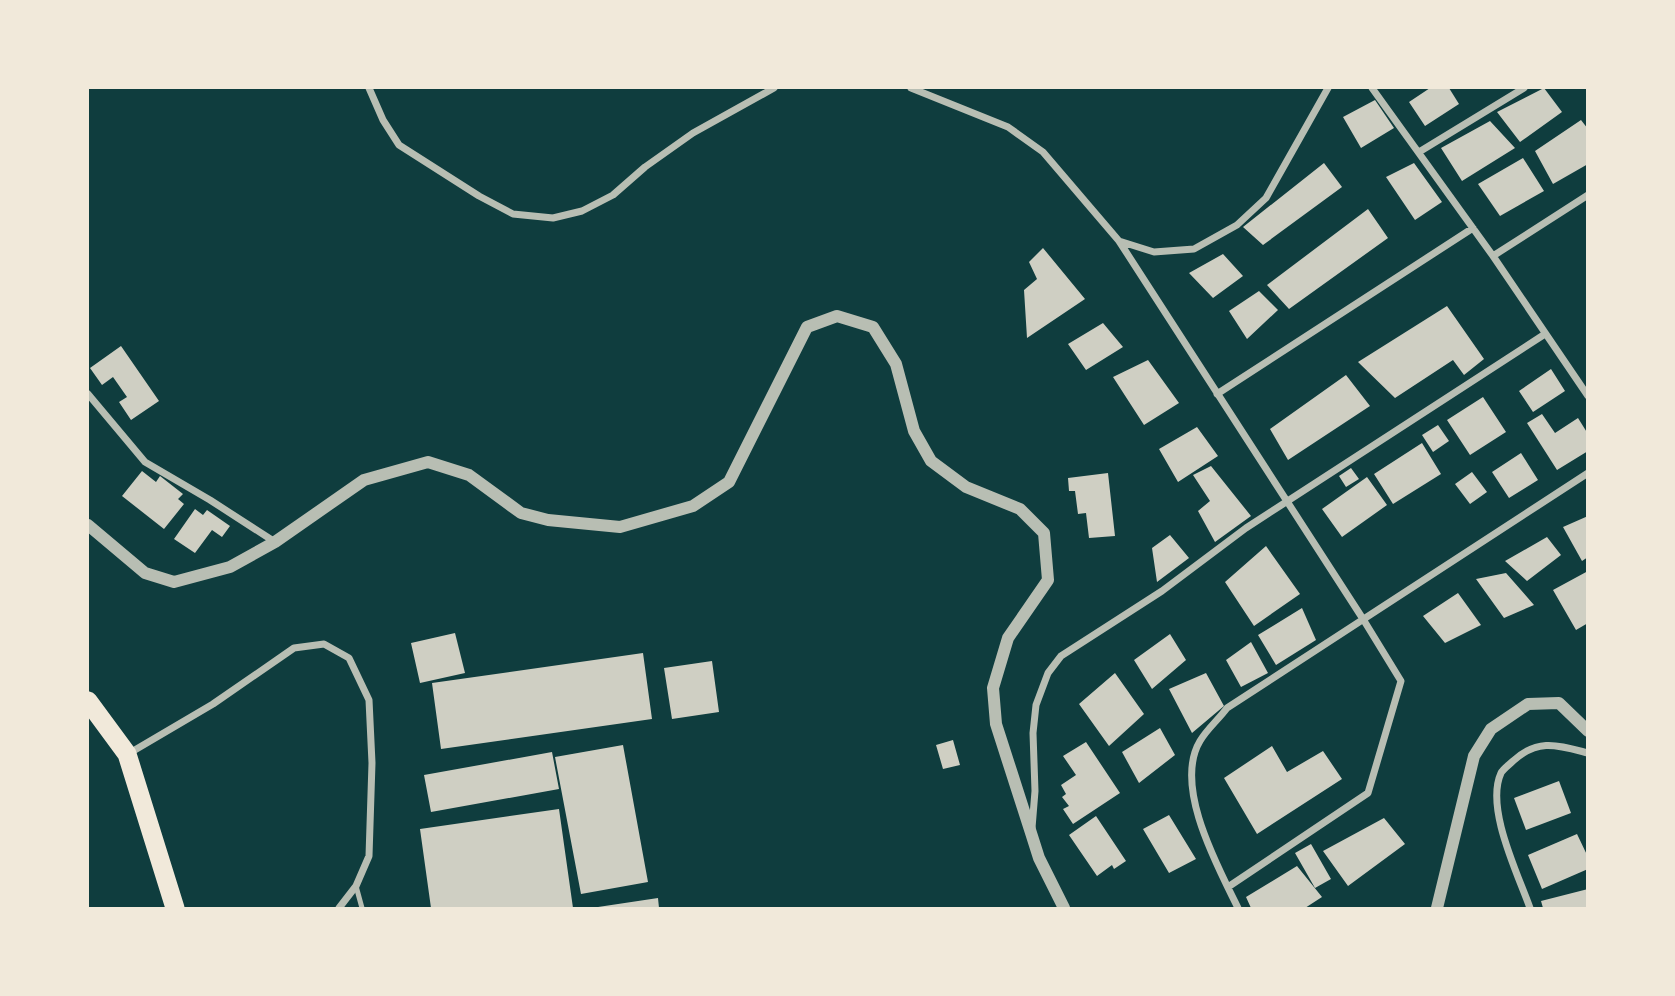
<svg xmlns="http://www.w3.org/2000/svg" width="1675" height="996" font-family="Overpass,sans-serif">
<rect width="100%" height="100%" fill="#0f3d3e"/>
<path fill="#cfcfc3" d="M1430 88H1449L1459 104 1425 126 1409 102Z
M1544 88 1562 112 1520 142 1497 112Z
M1375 100 1394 128 1361 148 1343 117Z
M1581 120 1588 129V164L1553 184 1535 151Z
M1490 121 1515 148 1462 181 1441 148Z
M1523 158 1544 191 1500 216 1478 184Z
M1324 163 1342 187 1263 245 1243 227Z
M1414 163 1442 202 1415 220 1386 177Z
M1368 209 1388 238 1289 309 1267 285Z
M1043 248 1085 299 1027 338 1024 290 1037 279 1029 262Z
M1223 254 1243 276 1213 298 1189 273Z
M1259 291 1278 310 1247 339 1229 311Z
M1447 306 1484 359 1464 375 1453 360 1395 398 1358 362Z
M1103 323 1123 347 1086 370 1068 344Z
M121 346 159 401 131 420 119 402 127 397 113 377 102 385 90 368Z
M1148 360 1179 403 1144 425 1113 377Z
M1551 369 1565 391 1533 412 1519 391Z
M1346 375 1370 406 1288 460 1270 429Z
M1483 397 1506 432 1470 455 1447 420Z
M1542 414 1555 433 1578 418 1588 434V451L1557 470 1527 423Z
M1438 425 1449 441 1433 452 1422 435Z
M1197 427 1218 456 1178 482 1159 449Z
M1422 443 1441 474 1393 504 1374 474Z
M1521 453 1538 480 1509 498 1492 472Z
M1211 466 1251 516 1215 542 1198 511 1210 501 1193 475Z
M1351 468 1359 479 1346 487 1339 476Z
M142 471 156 482 160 476 183 494 178 499 184 504 164 529 122 496Z
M1472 472 1487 492 1470 504 1455 484Z
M1108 473 1115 536 1089 538 1086 513 1078 514 1075 491H1069L1068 478Z
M1367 477 1387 505 1342 537 1322 509Z
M195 509 203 515 207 510 230 526 222 537 212 530 195 553 174 539Z
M1588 516V557L1582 561 1563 527Z
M1170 535 1189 558 1157 582 1152 548Z
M1547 537 1561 555 1527 581 1505 561Z
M1266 546 1300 594 1254 626 1225 582Z
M1588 571V623L1576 630 1553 590Z
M1506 573 1534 605 1504 618 1476 579Z
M1458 593 1481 625 1445 643 1423 616Z
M1302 608 1316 640 1276 665 1258 635Z
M455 633 465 673 420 683 411 643Z
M1170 634 1186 660 1152 689 1134 660Z
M1251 642 1268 673 1241 687 1226 660Z
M643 653 652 719 441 749 432 683Z
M712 661 719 712 672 719 664 668Z
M1115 673 1144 714 1109 746 1079 704Z
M1206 673 1224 706 1192 733 1169 689Z
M1160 728 1175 755 1139 783 1122 752Z
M953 740 960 765 943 769 936 745Z
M1086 742 1120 793 1073 824 1063 809 1069 806 1062 797 1066 794 1061 785 1076 775 1063 756Z
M623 745 648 882 581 894 555 757Z
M1272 746 1287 772 1323 751 1342 779 1257 834 1224 778Z
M552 752 559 789 431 812 424 775Z
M1559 781 1571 813 1526 830 1514 798Z
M559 809 573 908H431L420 829Z
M1169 815 1196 859 1169 873 1143 829Z
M1096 816 1126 861 1114 869 1112 865 1097 876 1069 835Z
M1384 818 1405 844 1348 886 1323 851Z
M1577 834 1588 857V869L1542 889 1528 855Z
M1311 844 1331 879 1315 888 1295 853Z
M1297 866 1322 897 1305 908H1251L1246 897Z
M1588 889V908H1543L1541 901Z
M658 898 659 908H598V907Z"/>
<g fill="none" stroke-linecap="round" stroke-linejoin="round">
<path stroke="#b8beb3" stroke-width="5" d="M356 886 362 908"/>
<path stroke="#b8beb3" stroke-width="7" d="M369 88 383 120 399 145 479 196 513 214 553 218 582 211 613 195 645 167 693 133 774 88
M911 88 1008 127 1043 152 1119 241 1154 252 1194 249 1237 225 1266 198 1328 88
M1372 88 1493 256 1588 396
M1419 152 1524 88
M1119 241 1363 619 1401 681 1368 793 1228 887
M1493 256 1588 195
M88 394 145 462 210 500 275 542
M1217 394 1473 228
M128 754 213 704 294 648 324 644 349 658 369 700 372 763 369 856 356 886 339 908
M1032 828 1035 791 1033 733 1036 705 1048 673 1061 656 1162 591 1246 528 1545 334
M1238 908C1218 867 1173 786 1200 741 1207 729 1219 719 1227 708L1588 473
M1530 908C1518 874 1485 808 1501 773 1503 769 1509 765 1513 761 1538 738 1557 745 1588 753"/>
<path stroke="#b8beb3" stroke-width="12" d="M88 525 145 573 174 582 230 567 275 542 364 480 428 462 469 475 521 513 548 520 620 527 693 506 729 482 807 327 837 316 873 327 896 364 914 431 931 461 966 487 1020 509 1044 533 1048 580 1008 638 993 688 996 724 1032 836 1039 858 1064 908
M1437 908 1474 756 1491 729 1528 704 1559 703 1588 731"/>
<path stroke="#f1e9da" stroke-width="19" d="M88 701 127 754 175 908"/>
</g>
<rect width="1675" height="996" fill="none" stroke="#f1e9da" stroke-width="178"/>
</svg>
